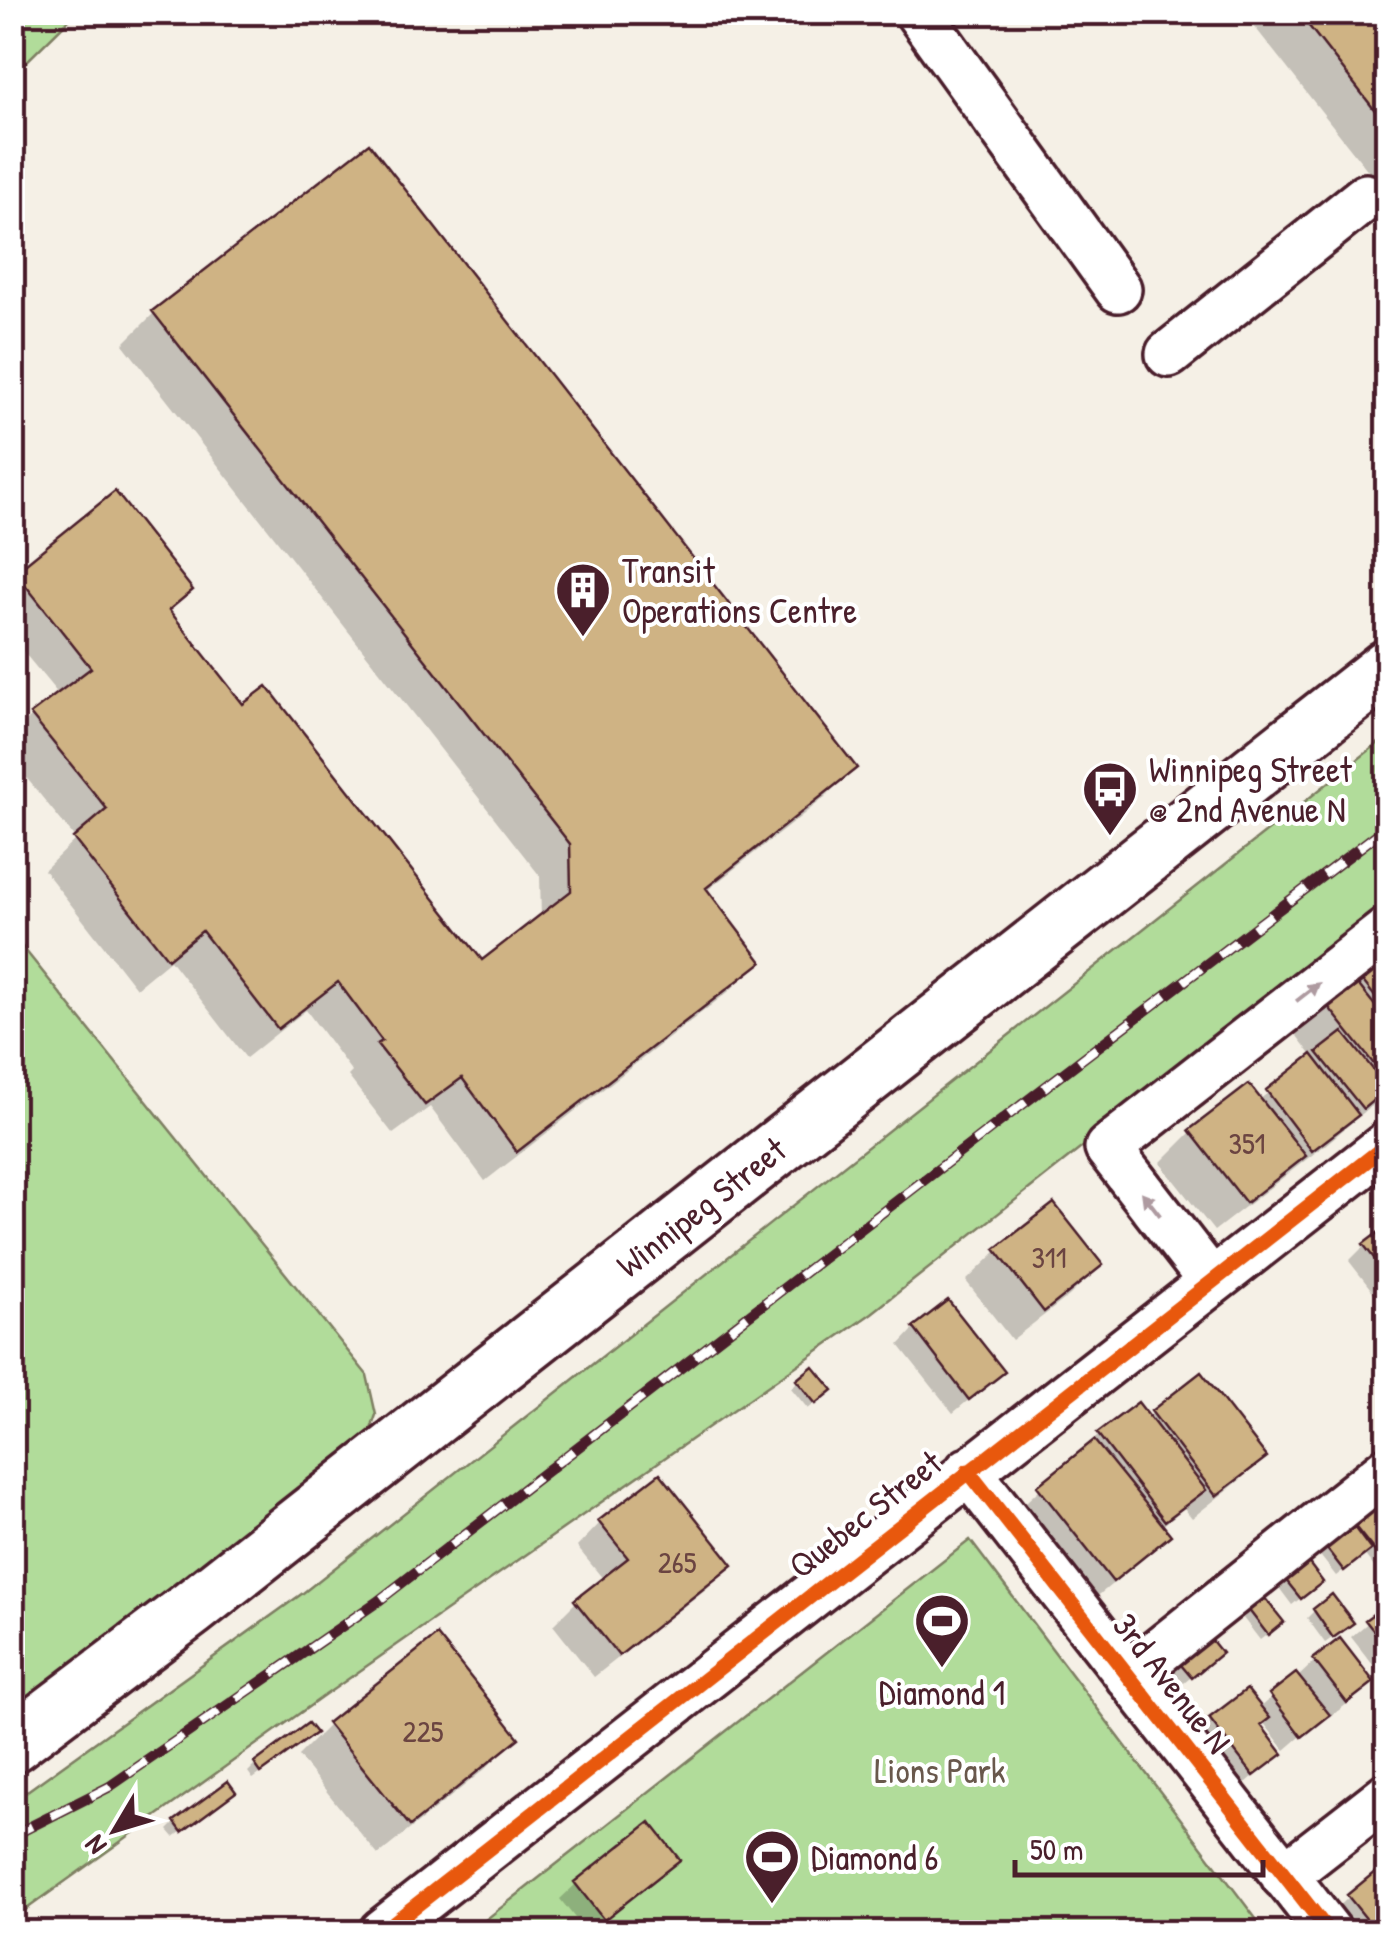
<svg xmlns="http://www.w3.org/2000/svg" width="1400" height="1945" font-family="'Patrick Hand',sans-serif">
<rect width="100%" height="100%" fill="#f5f0e6"/>
<filter id="ink" filterUnits="userSpaceOnUse"><feTurbulence type="fractalNoise" baseFrequency=".01" numOctaves="2"/><feDisplacementMap in="SourceGraphic" scale="20" xChannelSelector="R" yChannelSelector="G"/><feConvolveMatrix kernelMatrix="1 2 1 2 8 2 1 2 1" color-interpolation-filters="sRGB"/></filter>
<g filter="url(#ink)">
<path fill="#b1dc9a" stroke="#7e7e62" stroke-width="2.5" d="M13 12H76V13L13 75Z
M1385 738H1387V907L872 1313 321 1698 24 1911 13 1916 12 1802 303 1593Z
M13 935 367 1375 376 1415 366 1444 13 1711Z
M970 1540 1266 1932H470Z"/>
<path fill="#0003" d="M1243 12H1388V196Z
M154 313 853 768 823 799 705 892 759 962 728 992 485 1181 430 1107 393 1134 348 1076 352 1072 306 1010 246 1058 170 960 136 988 44 870 76 839 12 760V735L32 716 59 695 12 638V577L115 495 190 590 168 612 243 708 482 964 541 918 540 876 123 344Z
M1388 951V1092L1325 1145 1214 1231 1160 1163 1191 1132 1259 1100 1313 1057 1294 1032 1325 1001Z
M1388 1228V1311L1349 1261 1365 1245Z
M997 1251 1100 1265 1069 1296 1012 1340 966 1281Z
M948 1303 1002 1372 953 1413 899 1345 914 1329Z
M1200 1376 1263 1457 1240 1480 1192 1518 1184 1508 1161 1527 1167 1535 1144 1558 1089 1603 1015 1512 1099 1435 1147 1418Z
M798 1381 823 1397 808 1409 791 1388Z
M1377 1501 1388 1515V1571L1381 1576 1364 1554 1336 1576 1315 1549Z
M600 1523 730 1565 707 1588 594 1677 553 1625 576 1602 604 1580 577 1547Z
M1278 1570 1313 1588 1292 1605 1271 1577Z
M1388 1606V1684L1351 1637Z
M1250 1611 1274 1629 1260 1640 1243 1618Z
M1314 1611 1343 1630 1325 1643 1307 1618Z
M1212 1660 1184 1683 1165 1661Z
M1315 1661 1371 1682 1356 1697 1330 1717 1328 1713 1285 1750 1263 1722 1259 1726 1280 1753 1238 1790 1195 1736 1211 1720 1247 1692 1259 1708 1296 1676 1297 1678Z
M329 1725 516 1738 485 1769 378 1855 298 1756Z
M308 1726 306 1740 253 1779 248 1772 255 1765Z
M228 1784 226 1799 174 1837 168 1830 175 1823Z
M650 1826 677 1860 662 1875 586 1932 560 1899 576 1884Z
M1388 1869V1932H1350L1333 1912 1349 1897Z"/>
<path fill="#cfb384" stroke="#4a1f2b" stroke-width="2.5" d="M1298 12H1388V127Z
M369 143 857 768 706 888 762 962 517 1152 462 1078 425 1105 377 1044 382 1041 338 982 278 1029 202 931 168 959 73 838 107 809 30 714 91 668 15 572 115 491 193 590 169 610 243 704 267 686 482 960 571 891 570 844 152 311Z
M1388 952V1013L1357 974Z
M1352 977 1388 1022V1082L1323 1000Z
M1343 1032 1388 1088 1363 1109 1317 1052Z
M1312 1054 1359 1115 1312 1151 1266 1090Z
M1249 1084 1306 1156 1246 1203 1189 1130Z
M1054 1203 1103 1265 1044 1312 995 1249Z
M1388 1225V1276L1363 1244Z
M948 1300 1005 1372 969 1400 913 1327Z
M813 1366 833 1390 816 1404 796 1380Z
M1201 1372 1267 1457 1216 1496 1151 1411Z
M1138 1402 1206 1490 1165 1521 1097 1433Z
M1094 1440 1171 1535 1113 1582 1037 1486Z
M660 1473 733 1565 619 1656 574 1600 628 1558 598 1521Z
M1377 1498 1388 1511V1568L1349 1519Z
M1348 1519 1371 1550 1344 1571 1320 1540Z
M1299 1550 1323 1582 1301 1599 1276 1568Z
M1332 1594 1354 1623 1333 1638 1313 1609Z
M1264 1597 1284 1622 1268 1635 1248 1609Z
M1388 1603V1649L1365 1620Z
M1201 1627 1222 1653 1192 1678 1170 1652Z
M437 1635 519 1738 410 1826 327 1723Z
M1340 1638 1374 1682 1347 1703 1313 1659Z
M1296 1673 1330 1715 1302 1737 1269 1694Z
M1247 1689 1270 1718 1261 1725 1283 1754 1254 1776 1209 1718Z
M308 1723 316 1733 261 1773 254 1763Z
M228 1781 236 1792 182 1832 174 1821Z
M650 1822 680 1860 604 1920 574 1882Z
M1381 1867 1388 1875V1932H1377L1347 1895Z"/>
<g fill="none" stroke-linecap="round" stroke-linejoin="round">
<g stroke="#4a1f2b" stroke-width="52">
<path id="minor" d="M918 12 1118 289
M1169 354 1366 197
M1211 1281 1108 1148 1388 930
M968 1471 1329 1932
M1128 1676 1388 1469
M1284 1876 1388 1795
M382 1932 1388 1144"/>
</g>
<g stroke="#4a1f2b" stroke-width="62">
<path id="major" d="M12 1744 192 1608 1388 667"/>
</g>
<use href="#minor" stroke="#fff" stroke-width="45"/>
<use href="#major" stroke="#fff" stroke-width="55"/>
<g stroke="#4a1f2b" stroke-width="11">
<path id="rail" d="M12 1836 109 1787 377 1602 1002 1120 1388 826"/>
</g>
<use href="#rail" stroke="#fff" stroke-width="8" stroke-dasharray="22" stroke-linecap="butt"/>
<g stroke="#fff" stroke-width="21">
<path id="cycleway" d="M968 1471 1329 1932
M382 1932 1388 1144"/>
</g>
<use href="#cycleway" stroke="#e8590c" stroke-width="15"/>
</g>
<defs><path id="oneway-solid" d="M-6-.8H1V-3.2L6.5 0L1 3.2V.8H-6Z" transform="scale(2.5)"/></defs>
<g fill="#ae9aa0">
<use href="#oneway-solid" transform="translate(1308 992) rotate(-38)"/>
<use href="#oneway-solid" transform="translate(1151 1204) rotate(-128)"/>
</g>
</g>
<defs>
<g id="building-pin" transform="scale(2.875)"><path d="M0 17L-7.5 6A9.5 9.5 0 1 1 7.5 6Z" fill="#4a1f2b" stroke="#fff"/><path d="M-4-6H4V6H1V3H-1V6H-4ZM-2.5-4.3h1.7v1.8h-1.7ZM.8-4.3h1.7v1.8H.8ZM-2.5-1h1.7V.8h-1.7ZM.8-1h1.7V.8H.8Z" fill="#fff"/></g>
<g id="bus-pin" transform="scale(2.875)"><path d="M0 17L-7.5 6A9.5 9.5 0 1 1 7.5 6Z" fill="#4a1f2b" stroke="#fff"/><path d="M-5-6H5V4H4V6H2V4H-2V6H-4V4H-5ZM-3.5-4V0h7V-4ZM-3.5 1.2v1.5H-2V1.2ZM2 1.2v1.5H3.5V1.2Z" fill="#fff"/></g>
<g id="stadium-pin" transform="scale(2.875)"><path d="M0 17L-7.5 6A9.5 9.5 0 1 1 7.5 6Z" fill="#4a1f2b" stroke="#fff"/><path d="M0-5a6.5 5 0 1 0 0 10a6.5 5 0 1 0 0-10ZM-3.5-1.8h7v3.6h-7Z" fill="#fff"/></g>
</defs>
<g fill-rule="evenodd">
<use href="#building-pin" x="583" y="590"/>
<use href="#bus-pin" x="1110" y="789"/>
<use href="#stadium-pin" x="942" y="1621"/>
<use href="#stadium-pin" x="772" y="1857"/>
</g>
<g text-anchor="middle" dominant-baseline="central" stroke-width="8" stroke-linejoin="round" paint-order="stroke">
<g font-size="30" fill="#6b4441">
<text x="1247" y="1143">351</text>
<text x="1049" y="1257">311</text>
<text x="677" y="1562">265</text>
<text x="423" y="1731">225</text>
</g>
<g font-size="35" fill="#4a1f2b" stroke="#fff" text-anchor="start">
<text x="622" y="570">Transit<tspan x="622" dy="40">Operations Centre</tspan></text>
<text x="1149" y="769">Winnipeg Street<tspan x="1149" dy="40">@ 2nd Avenue N</tspan></text>
<text x="942" y="1692" text-anchor="middle">Diamond 1</text>
<text x="811" y="1857">Diamond 6</text>
</g>
<g font-size="35" fill="#4a1f2b" stroke="#fff">
<text transform="translate(701 1207) rotate(-38)">Winnipeg Street</text>
<text transform="translate(865 1514) rotate(-38)">Quebec Street</text>
<text transform="translate(1172 1683) rotate(52)">3rd Avenue N</text>
</g>
<g font-size="35" fill="#69584c" stroke="#fff">
<text x="940" y="1770">Lions Park</text>
</g>
</g>
<rect width="1400" height="1945" fill="none" stroke="#fff" stroke-width="50"/>
<rect x="25" y="25" width="1350" height="1895" fill="none" stroke="#4a1f2b" stroke-width="4" filter="url(#ink)"/>
<g transform="translate(115 1830) rotate(232)" stroke="#ffffff" stroke-width="8" paint-order="stroke">
<path d="M0-8L18 38L0 25L-18 38Z" fill="#4a1f2b"/>
<text y="-15" font-size="28" font-weight="bold" text-anchor="middle" fill="#4a1f2b">N</text>
</g>
<path d="M1015 1860v15h248v-15" fill="none" stroke="#4a1f2b" stroke-width="5"/>
<text x="1030" y="1860" font-size="30" fill="#4a1f2b" stroke="#ffffff" stroke-width="8" paint-order="stroke">50 m</text>
</svg>
